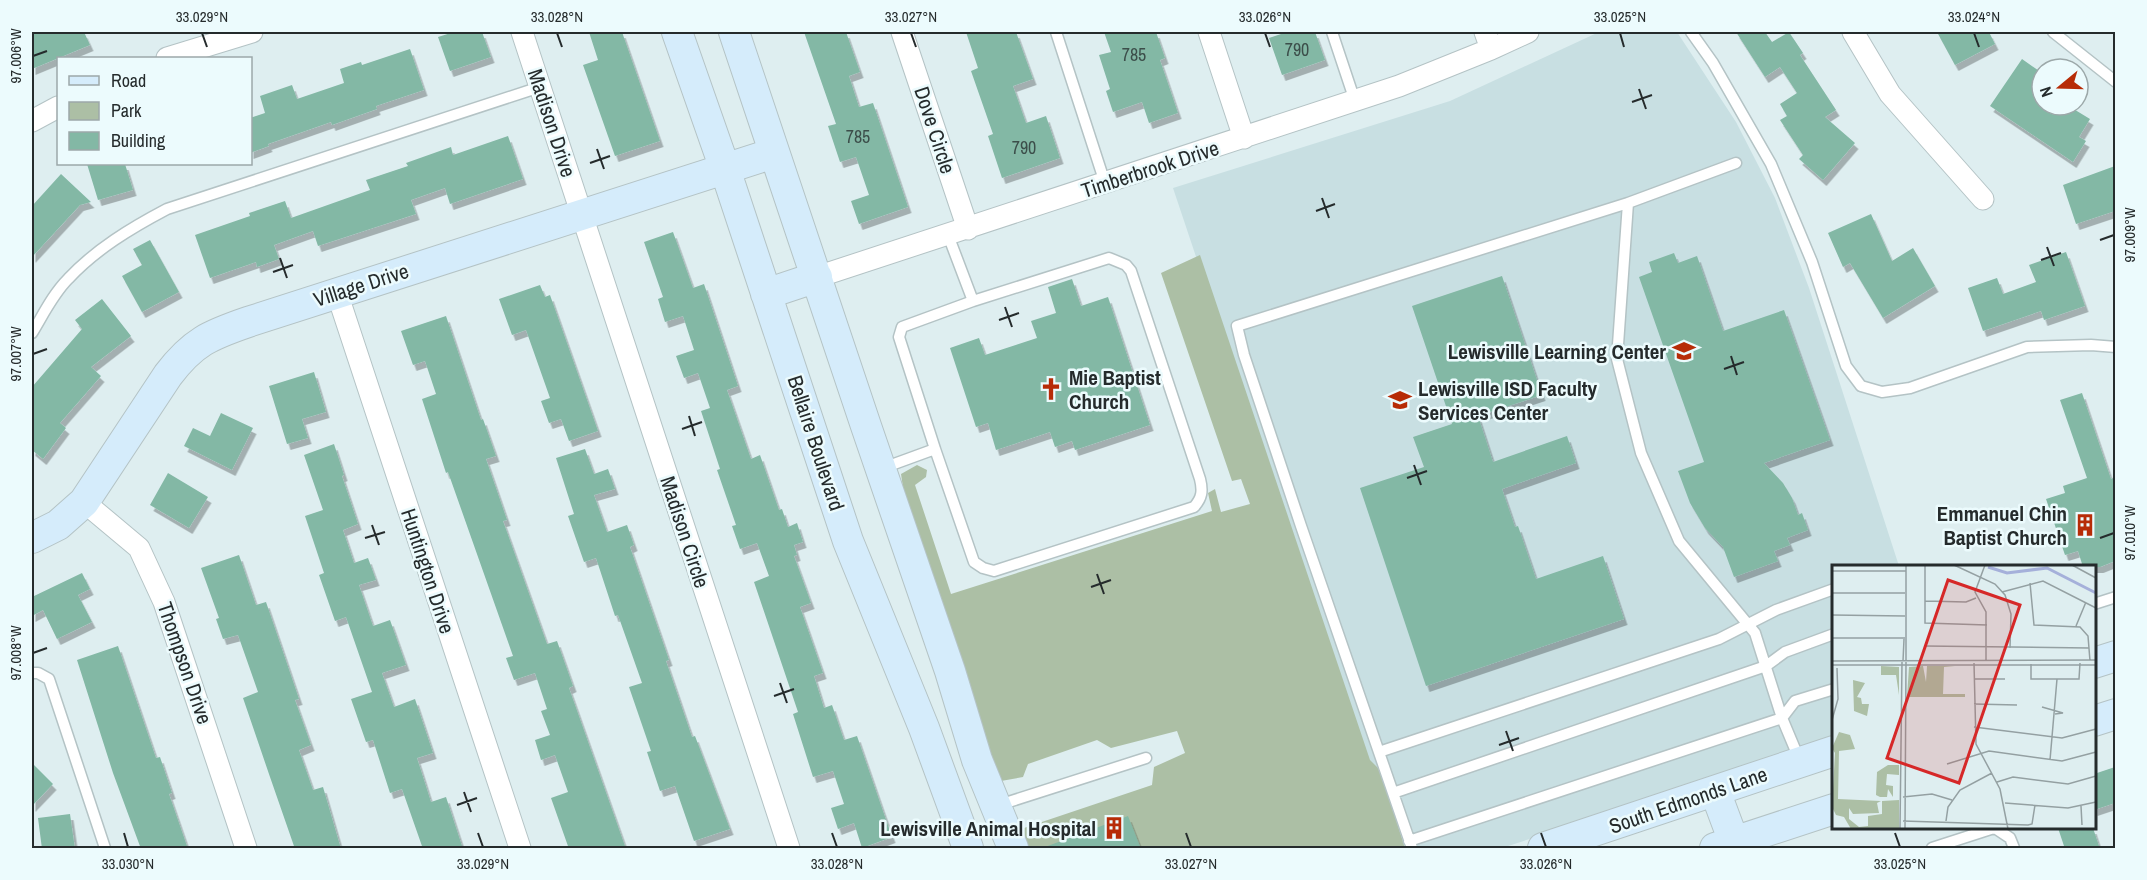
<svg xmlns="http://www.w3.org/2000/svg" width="2147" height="880" font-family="'Archivo Narrow',sans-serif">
<defs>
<filter id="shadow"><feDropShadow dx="3.5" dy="6" stdDeviation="0" flood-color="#0004"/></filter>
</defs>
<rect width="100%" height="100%" fill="#deeef0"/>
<path fill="#c8dfe2" d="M1599 32H1677L1736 122 1775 198 1809 288 1899 566H1834L1833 740 1502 848H1394L1173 188 1450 101Z"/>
<path fill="#acbfa5" d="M1200 255 1370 760 1380 770 1405 848H1026L1018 830 1152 785 1154 767 1185 753 1177 731 1111 748 1097 740 1028 764 1023 777 1001 781 988 751 904 494 901 474 917 465 927 470 926 477 915 485 951 594 1212 511 1208 493 1215 489 1221 512 1250 504 1241 479 1232 481 1161 273Z"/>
<path fill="#83b8a5" filter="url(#shadow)" d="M32 32H84L90 45 32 69Z
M454 32H482L491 57 450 71 438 37Z
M589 32H622L660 141 615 156 583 65 598 60Z
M804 32H846L860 72 849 76 859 107 873 103 908 207 859 224 851 201 869 195 856 157 840 162 828 126 836 124Z
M966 32H1016L1033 79 1013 86 1026 123 1046 116 1060 158 1002 178 988 136 993 134 971 71 978 68Z
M1104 32H1156L1165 58 1160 60 1178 113 1149 123 1142 102 1113 112 1106 91 1110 89 1099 55 1111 52Z
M1287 32H1315L1325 60 1282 75 1269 38Z
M1736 32H1765L1772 42 1789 32 1803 53 1800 55 1836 110 1825 117 1855 143 1823 180 1799 159 1803 155 1780 120 1787 116 1780 104 1797 93 1780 67 1765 77Z
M1937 32H1989L1995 44 1955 65Z
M410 49 424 90 376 106 377 109 332 125 331 122 268 144 269 146 250 153V118L265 113 260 96 292 85 297 99 344 83 340 69 361 62 362 65Z
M2022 59 2042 73V105H2067L2090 119 2079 137 2086 141 2073 162 1990 106Z
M508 136 523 179 450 204 445 188 411 200 416 214 318 246 313 231 274 245 279 259 257 267 256 262 210 278 195 235 250 216 249 213 285 201 291 218 370 190 366 180 408 166 406 163 451 147 453 155Z
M87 164H125L133 190 98 200Z
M2115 166V211L2076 224 2063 185Z
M61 174 91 202 80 205 32 257V206Z
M1871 214 1892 261 1913 248 1935 286 1883 318 1850 263 1843 267 1828 233Z
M673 232 693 288 704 284 738 386 727 390 751 459 760 455 779 510 782 509 788 527 797 523 803 542 794 545 797 555 794 556 811 603 800 607 823 673 814 676 824 708 832 705 844 740 857 736 892 837 862 848 854 823 838 829 831 808 844 804 833 771 813 777 793 714 798 712 754 582 769 576 757 543 740 549 732 526 736 525 717 470 720 469 701 411 710 408 698 373 684 378 676 356 694 350 683 316 665 322 658 299 663 297 644 242Z
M150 240 179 292 142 312 122 276 142 265 133 249Z
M2066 252 2085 306 2044 320 2041 311 1983 331 1968 288 1997 278 2003 294 2036 282 2029 265Z
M1674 253 1678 263 1697 256 1723 331 1784 310 1830 440 1764 463 1783 483 1792 498 1798 515 1802 513 1808 530 1787 538 1790 545 1774 551 1778 561 1734 577 1723 547 1705 528 1690 503 1678 471 1704 462 1639 277 1652 272 1649 262Z
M1502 276 1542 395 1478 416 1493 462 1567 436 1576 463 1502 489 1515 527 1518 526 1536 579 1603 556 1624 619 1426 686 1360 488 1424 467 1413 437 1452 424 1412 306Z
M1072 279 1081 306 1108 297 1150 425 1075 450 1072 441 1055 447 1050 432 996 450 988 423 976 427 950 348 979 338 985 355 1037 338 1031 321 1056 313 1048 287Z
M540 285 545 297 550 295 598 431 569 441 561 419 549 423 541 401 550 398 526 330 512 335 499 299Z
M102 299 131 336 91 367 101 376 60 423 66 428 43 459 32 450V387L82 329 75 320Z
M446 316 481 420 483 419 496 456 486 459 507 520 503 521 547 644 557 641 573 686 569 688 626 849H569L551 798 568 792 555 755 541 760 535 740 550 735 541 711 547 709 535 673 514 680 506 658 513 656 448 472 446 473 422 399 436 394 425 361 413 365 401 331Z
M314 372 326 412 302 419 308 438 287 444 269 386Z
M2082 393 2111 479 2115 477V561L2100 567H2083L2078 551 2065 555 2046 499 2065 493 2063 486 2087 478 2060 400Z
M221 413 253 428 232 470 184 446 193 428 210 436Z
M334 444 344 475 342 476 358 524 343 530 354 563 368 558 376 580 359 585 373 626 390 620 406 665 382 673 394 707 415 699 433 753 417 758 431 802 446 797 463 849H423L402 789 390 793 373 740 366 742 351 699 372 692 346 617 335 621 319 575 324 573 305 516 323 510 304 455Z
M585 449 594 474 608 469 615 489 594 495 607 532 627 525 634 545 630 547 669 660 666 661 692 737 695 736 730 829 694 841 675 786 660 791 647 752 651 751 629 687 642 683 618 615 615 616 596 558 584 562 568 516 574 514 556 458Z
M168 473 208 497 189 528 150 505Z
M239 555 256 605 266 602 299 699 295 700 311 745 299 750 313 790 323 787 341 849H295L270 777 243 698 258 692 238 635 223 639 216 619 219 618 201 568Z
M82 573 90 589 78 595 92 622 57 639 43 610 32 616V597Z
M118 646 156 758 160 757 172 793 169 794 188 849H141L113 773 77 660Z
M32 763 53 784 32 806Z
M2115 767V803L2094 810V774Z
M70 814 75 849H42L38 818Z
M1128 816 1141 849H1045V847Z
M2058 828H2093L2100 849H2065Z"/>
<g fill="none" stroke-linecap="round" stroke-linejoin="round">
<g stroke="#b4c3c5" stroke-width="13">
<path id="lane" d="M1056 32 1105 183
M1332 32 1355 101
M1691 32 1713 63 1771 164 1812 262 1846 366 1861 386 1882 392 1910 388 2027 347 2091 345 2116 347
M2053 32 2116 82
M1628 203 1736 163
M32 333C43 315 53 294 68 279 96 249 131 228 167 209L540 87
M935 449 974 562 983 568 994 571 1194 507C1202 498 1203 491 1200 479L1131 271 1126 265 1109 258 973 301
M883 468 935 449 899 337 902 327 973 301 948 235
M2094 604 2116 597
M32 673H38L49 679 105 848
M1379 752 1719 639 1776 610 1834 589
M1393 793 1766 666 1785 652 1834 634
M999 805 1146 758
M1995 828 2010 838 2014 848
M1409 841 1782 718 1795 701 1834 689
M1412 848 1301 526 1244 355 1237 326 1628 203 1617 359 1641 453 1679 541 1755 633 1782 718 1800 761
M1932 848 1994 828"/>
</g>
<g stroke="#b4c3c5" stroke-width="23">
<path id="street" d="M522 32 789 848
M902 32 968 229
M1209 32 1244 138
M1485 32 1491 49
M1853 32 1890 94 1983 199
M167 58 252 32
M32 121 58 107
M817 277 1399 86 1491 49 1528 32
M337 293 520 848
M84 502 139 548 164 602 246 848"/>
</g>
<g stroke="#b4c3c5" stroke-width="32">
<path id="secondary" d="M677 32 725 169 848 541 924 728 968 848
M734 32 866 426 950 671 977 760 1013 848
M766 294 817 277
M32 538 58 525 84 502 168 375C193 342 210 335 248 322L774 153
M2094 663 2116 656
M2094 721 2116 714
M1715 791 1734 842
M1543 848 1834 751
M1715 848 1834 809"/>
</g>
<use href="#lane" stroke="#fff" stroke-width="10"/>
<use href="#street" stroke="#fff" stroke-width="21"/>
<use href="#secondary" stroke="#d5ecfb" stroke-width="30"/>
</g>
<path fill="none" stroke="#252b2c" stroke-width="2" d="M202 33 207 47M557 33 562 47M911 33 916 47M1265 33 1270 47M1620 33 1624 47M1974 33 1979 47M33 56 47 51M1639 89 1646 109M1632 102 1652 95M597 149 604 169M590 163 610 156M1322 198 1329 218M1316 211 1335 204M2100 240 2114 235M2047 247 2054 266M280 258 287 278M2041 260 2061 253M273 272 293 265M1005 307 1012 327M999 320 1019 313M33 354 47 349M1731 356 1737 375M1724 369 1744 362M689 416 695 436M682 429 702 422M1414 465 1421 485M1407 478 1427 471M372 525 379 545M365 538 385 532M2100 538 2114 533M1097 574 1104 594M1091 587 1111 580M33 653 47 648M780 683 787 703M774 696 794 689M1506 731 1513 751M1499 745 1519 738M464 792 471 812M457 805 477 798M124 833 128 847M478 833 483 847M832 833 837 847M1186 833 1191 847M1541 833 1546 847M1895 833 1900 847"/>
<defs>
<g id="school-bare" transform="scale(1.8)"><path d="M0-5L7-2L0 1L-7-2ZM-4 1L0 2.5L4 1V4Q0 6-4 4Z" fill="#b72c07" stroke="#ecfbfd" stroke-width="2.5" paint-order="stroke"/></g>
<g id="church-bare" transform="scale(1.8)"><path d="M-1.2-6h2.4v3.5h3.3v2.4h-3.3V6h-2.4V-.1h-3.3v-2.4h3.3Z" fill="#b72c07" stroke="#ecfbfd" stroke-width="2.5" paint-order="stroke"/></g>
<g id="building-bare" transform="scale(1.8)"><path d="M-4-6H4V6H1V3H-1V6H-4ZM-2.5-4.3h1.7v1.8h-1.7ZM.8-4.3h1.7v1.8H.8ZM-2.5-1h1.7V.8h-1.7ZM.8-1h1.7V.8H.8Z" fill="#b72c07" stroke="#ecfbfd" stroke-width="2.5" paint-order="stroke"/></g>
</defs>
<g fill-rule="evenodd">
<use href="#school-bare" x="1684" y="351"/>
<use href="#church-bare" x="1051" y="389"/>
<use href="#school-bare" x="1400" y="400"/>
<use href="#building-bare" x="2085" y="525"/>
<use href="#building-bare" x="1114" y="828"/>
</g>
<g text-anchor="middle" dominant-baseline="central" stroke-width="5" stroke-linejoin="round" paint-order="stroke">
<g font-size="18" fill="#3c4e4a">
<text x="1297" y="49">790</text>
<text x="1134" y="54">785</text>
<text x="858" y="136">785</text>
<text x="1024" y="147">790</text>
</g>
<g font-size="21" fill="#252b2c" stroke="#ecfbfd">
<text transform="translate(552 123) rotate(72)">Madison Drive</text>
<text transform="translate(935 130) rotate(72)">Dove Circle</text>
<text transform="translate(1150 169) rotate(-18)">Timberbrook Drive</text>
<text transform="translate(361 285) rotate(-18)">Village Drive</text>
<text transform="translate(816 443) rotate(72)">Bellaire Boulevard</text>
<text transform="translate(685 532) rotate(72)">Madison Circle</text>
<text transform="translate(428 571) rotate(72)">Huntington Drive</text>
<text transform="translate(185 663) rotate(71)">Thompson Drive</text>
<text transform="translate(1688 800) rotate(-19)">South Edmonds Lane</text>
</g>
<g font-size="21" font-weight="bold" fill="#252b2c" stroke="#ecfbfd" text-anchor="end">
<text x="1666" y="351">Lewisville Learning Center</text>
<text x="1069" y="377" text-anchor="start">Mie Baptist<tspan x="1069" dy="24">Church</tspan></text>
<text x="1418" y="388" text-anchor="start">Lewisville ISD Faculty<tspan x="1418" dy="24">Services Center</tspan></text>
<text x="2067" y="513">Emmanuel Chin<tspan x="2067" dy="24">Baptist Church</tspan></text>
<text x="1096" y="828">Lewisville Animal Hospital</text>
</g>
</g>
<g transform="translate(1832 565)">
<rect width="264" height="264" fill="#deeef0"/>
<path d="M49 101 67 102V130L64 110H49ZM91 101 94 117 95 101H123L112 102 111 129H133V132H75L77 102ZM21 115 33 118 25 132 29 133 30 139H37L35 151 22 146ZM7 167 18 170 23 184 7 186 6 234 49 236 45 238 47 248 21 249 17 243V254L27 262 36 261V251L50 249V236L67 235V264H19L12 252 4 250 0 242 3 188 0 183ZM56 200H67V210L55 209 54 220 61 221V232L56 224 55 232H48L44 230 45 207Z" fill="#acbfa5"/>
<path fill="none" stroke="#a5b0da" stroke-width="3" d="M156 2 175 8 215 3 264 28"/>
<path fill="none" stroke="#94a0a2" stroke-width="1.5" d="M74 0V96M93 0V58L155 60M122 0 163 19 173 30 179 49 178 83M153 0 143 27 154 47V96M240 0 264 13M0 6H74M198 18 202 60 248 62 256 71 258 96M170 27 211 16 264 43M0 28H73M93 36 134 37 144 33M0 50 73 51M244 61 254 37M0 73H73M92 81 257 83M0 96 264 95M71 96 72 74M142 98 144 179 168 224 176 264M199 99V114H247L248 98M0 100H264M142 114H173M142 139 185 140M210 142 231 148 223 149M0 155 6 134 5 103M142 162 230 173 264 164M218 195 225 114M115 199 157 186 230 196 264 187M165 217 181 212 236 219 264 211M71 232 100 229 120 235M173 238 236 243 264 237M249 241 250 260M71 256 196 260 200 259 203 240M114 256 116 242 128 225 160 208M68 264 70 97M73 264 74 97"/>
<path fill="#d62828" fill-opacity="0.15" stroke="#d62828" stroke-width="3" d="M116 15 188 40 127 218 55 193Z"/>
<rect width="264" height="264" fill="none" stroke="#252b2c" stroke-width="3"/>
</g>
<rect width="2147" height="880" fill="none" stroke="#ecfbfd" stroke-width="66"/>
<rect x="57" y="57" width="195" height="108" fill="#ecfbfd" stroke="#9ca8a9" stroke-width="1.5"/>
<rect x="69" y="76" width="30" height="9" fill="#d5ecfb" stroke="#9ca8a9" stroke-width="1.5"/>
<text x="111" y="87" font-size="18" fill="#252b2c">Road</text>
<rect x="69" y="102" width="30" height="18" fill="#acbfa5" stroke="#9ca8a9" stroke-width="1.5"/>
<text x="111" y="117" font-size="18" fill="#252b2c">Park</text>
<rect x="69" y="132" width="30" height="18" fill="#83b8a5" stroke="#9ca8a9" stroke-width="1.5"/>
<text x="111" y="147" font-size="18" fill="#252b2c">Building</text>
<g transform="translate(2060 87) rotate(251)"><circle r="28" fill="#ecfbfd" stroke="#9ca8a9" stroke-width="1.5"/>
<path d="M0-4.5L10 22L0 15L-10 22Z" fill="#b72c07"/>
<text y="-9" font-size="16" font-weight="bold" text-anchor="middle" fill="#252b2c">N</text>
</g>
<rect x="33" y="33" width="2081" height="814" fill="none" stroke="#252b2c" stroke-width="2"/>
<g font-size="15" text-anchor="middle" fill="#252b2c">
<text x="202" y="22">33.029°N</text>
<text x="557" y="22">33.028°N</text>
<text x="911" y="22">33.027°N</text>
<text x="1265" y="22">33.026°N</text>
<text x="1620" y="22">33.025°N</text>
<text x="1974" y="22">33.024°N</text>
<text transform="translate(16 56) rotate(-90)" y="5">97.006°W</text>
<text transform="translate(2130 235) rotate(-90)" y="5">97.009°W</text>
<text transform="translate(16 354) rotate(-90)" y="5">97.007°W</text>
<text transform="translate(2130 533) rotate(-90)" y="5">97.010°W</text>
<text transform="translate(16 653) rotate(-90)" y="5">97.008°W</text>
<text x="128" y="869">33.030°N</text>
<text x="483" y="869">33.029°N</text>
<text x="837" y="869">33.028°N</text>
<text x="1191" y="869">33.027°N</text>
<text x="1546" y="869">33.026°N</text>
<text x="1900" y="869">33.025°N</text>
</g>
</svg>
